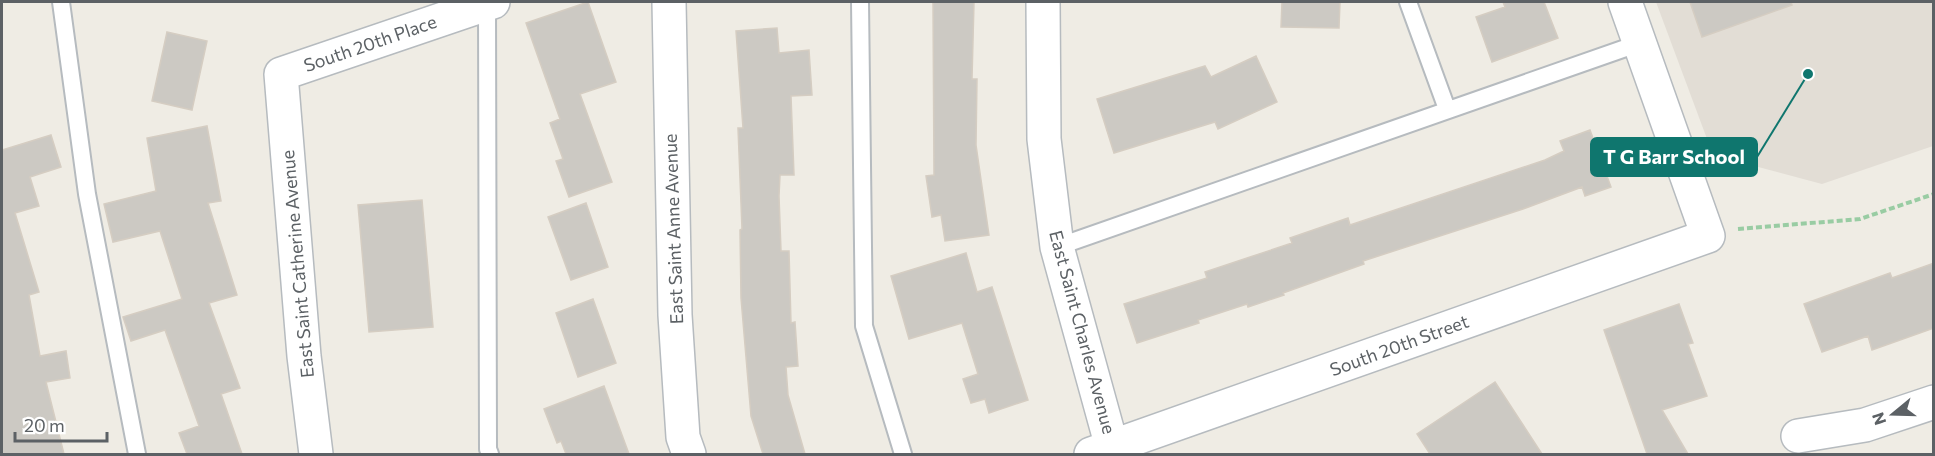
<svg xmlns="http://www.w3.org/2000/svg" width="1935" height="456" font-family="Commissioner,sans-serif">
<rect width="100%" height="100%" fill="#efece4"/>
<path fill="#e2ddd5" d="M1656 2H1933V146L1822 184 1713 155Z"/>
<path fill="#ccc9c3" stroke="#d5cdc2" stroke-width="1.5" d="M588 2 616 82 580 94 612 182 569 197 556 161 563 159 550 123 560 119 526 23Z
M933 2H974L972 79H977L976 145 989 235 945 241 941 215 932 217 926 176 934 175Z
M1282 2H1340L1339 28 1281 27Z
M1503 2H1544L1558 38 1492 62 1476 17 1505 7Z
M1690 2H1791L1792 5 1702 37Z
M777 28 779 53 809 50 812 95 791 96 794 175H780L779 196 781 251H789L791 323 795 322 798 366 786 367 788 395 805 454H763L751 416 741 298 740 230 742 229 738 128H743L736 31Z
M167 32 207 41 192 110 152 101Z
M1256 56 1277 102 1218 129 1215 122 1114 153 1097 99 1205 66 1211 77Z
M207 126 221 201 208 203 237 295 209 303 240 388 221 394 242 454H187L179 433 199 426 165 330 131 341 123 317 182 299 160 231 113 242 104 204 156 191 147 138Z
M1590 130 1611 187 1585 196 1582 187 1523 209 1363 261 1364 264 1283 293 1284 295 1248 307 1247 304 1198 320 1199 323 1137 343 1124 304 1207 278 1205 272 1292 243 1290 238 1348 218 1350 225 1545 160 1564 151 1560 141Z
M51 135 61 167 30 177 39 206 15 213 39 292 29 295 40 356 66 351 70 378 46 382 64 454H2V150Z
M422 200 433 327 369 332 358 205Z
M586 203 608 267 571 280 548 217Z
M966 253 977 292 992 287 1028 400 989 413 985 399 971 403 963 379 978 374 962 323 909 339 891 276Z
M1934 263V328L1872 350 1868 336 1822 352 1804 304 1890 273 1892 278Z
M593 299 616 363 578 377 556 313Z
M1679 304 1693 343 1688 344 1707 396 1662 410 1688 454H1647L1604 330Z
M1495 382 1542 454H1430L1417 434Z
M604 386 629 454H566L561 441 557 443 544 409Z"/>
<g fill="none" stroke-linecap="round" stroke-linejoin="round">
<g stroke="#b6bbbf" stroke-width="20">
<path id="lane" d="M61 2 87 194 137 454
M860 2 864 326 903 454
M1408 2 1447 109
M487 4 488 449 490 454
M1057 247 1640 43"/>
</g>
<g stroke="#b6bbbf" stroke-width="36">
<path id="street" d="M669 2 675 315 683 437 689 454
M1043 2 1044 139 1057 247 1112 447
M1798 436 1865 425 1934 402
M316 454 304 356 281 74 493 2
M1091 454 1708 236 1625 2"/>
</g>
<path stroke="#99cca3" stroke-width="4" stroke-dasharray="6 3" stroke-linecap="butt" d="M1738 229 1860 219 1934 194"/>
<use href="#lane" stroke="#fff" stroke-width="16"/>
<use href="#street" stroke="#fff" stroke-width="33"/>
</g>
<g text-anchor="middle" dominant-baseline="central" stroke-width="5" stroke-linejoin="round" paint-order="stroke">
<g font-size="18" fill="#5c6165" stroke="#fff">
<text transform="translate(370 43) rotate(-19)">South 20th Place</text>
<text transform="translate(673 229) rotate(-92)">East Saint Anne Avenue</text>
<text transform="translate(297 264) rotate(-95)">East Saint Catherine Avenue</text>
<text transform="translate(1083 332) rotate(75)">East Saint Charles Avenue</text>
<text transform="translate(1399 345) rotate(-20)">South 20th Street</text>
</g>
</g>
<path fill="none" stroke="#0f766e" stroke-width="2" d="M1808 74L1757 157"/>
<circle fill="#0f766e" stroke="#fff" stroke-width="2" cx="1808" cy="74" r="6"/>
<rect fill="#0f766e" stroke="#0f766e" stroke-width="2" x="1591" y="138" width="166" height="38" rx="6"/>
<g font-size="20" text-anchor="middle" font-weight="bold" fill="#fff">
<text x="1674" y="164">T G Barr School</text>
</g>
<rect width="1935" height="456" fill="none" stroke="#5c6165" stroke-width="6"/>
<g transform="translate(1893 414) rotate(251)" stroke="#ffffff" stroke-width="4.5" paint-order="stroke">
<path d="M0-4.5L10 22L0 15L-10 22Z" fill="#5c6165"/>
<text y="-9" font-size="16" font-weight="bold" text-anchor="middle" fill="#5c6165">N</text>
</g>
<path d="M15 432v9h92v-9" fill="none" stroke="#5c6165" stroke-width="3"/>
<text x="24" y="432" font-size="18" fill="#5c6165" stroke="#ffffff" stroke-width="4.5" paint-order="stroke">20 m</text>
</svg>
